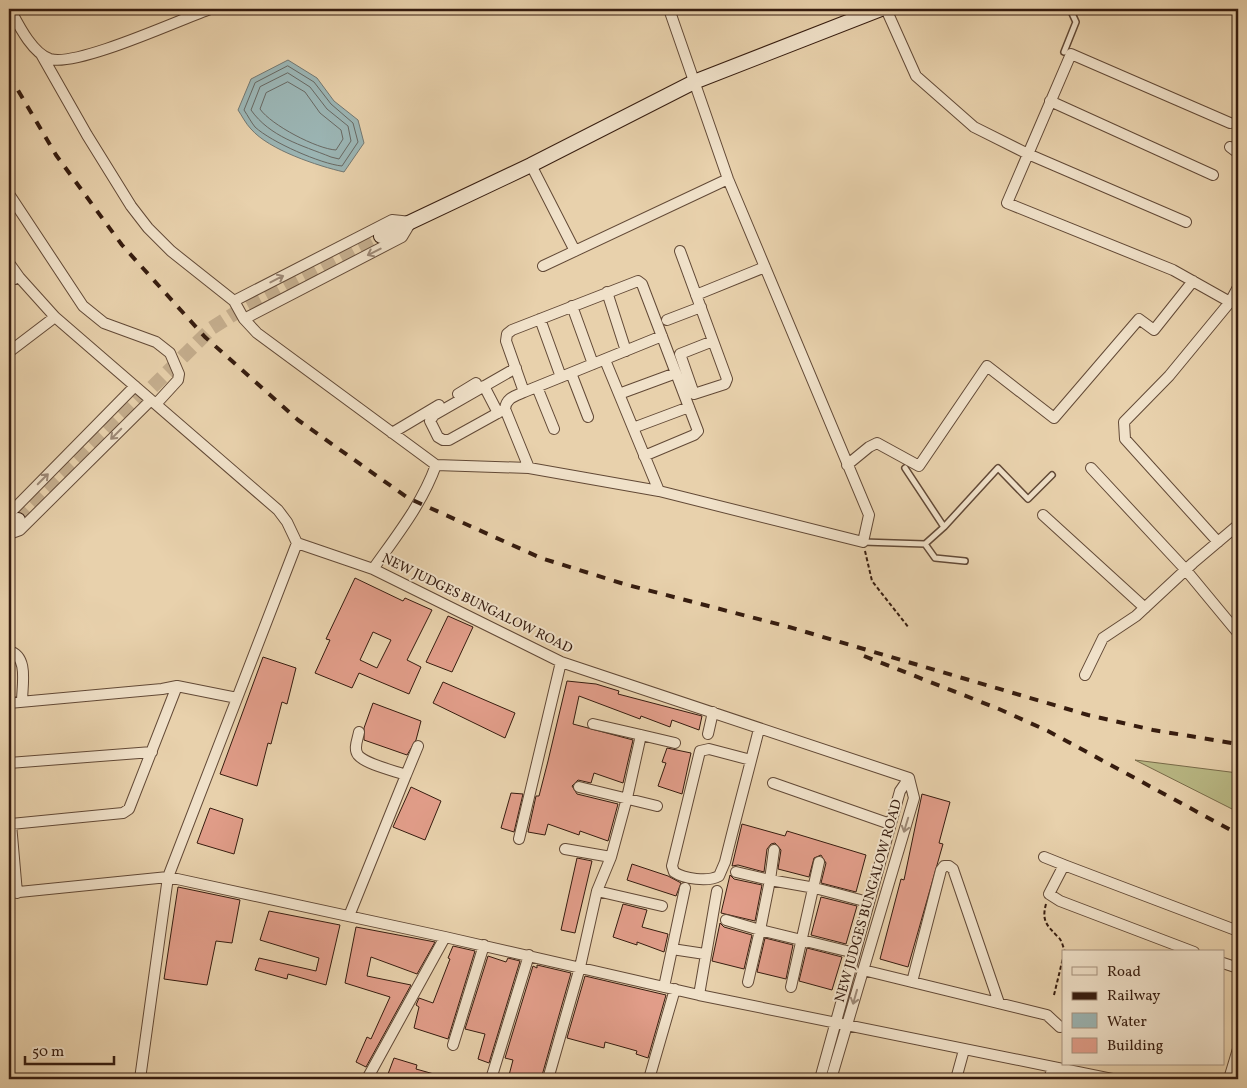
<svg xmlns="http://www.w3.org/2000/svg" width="1247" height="1088" font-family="Vollkorn,serif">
<rect width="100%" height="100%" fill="#e8d1ac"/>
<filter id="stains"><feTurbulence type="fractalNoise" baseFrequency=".004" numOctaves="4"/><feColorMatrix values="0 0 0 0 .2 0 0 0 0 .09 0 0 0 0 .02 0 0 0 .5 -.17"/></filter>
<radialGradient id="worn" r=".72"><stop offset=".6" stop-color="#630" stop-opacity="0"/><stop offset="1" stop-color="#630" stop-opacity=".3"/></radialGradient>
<path fill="#baba86" stroke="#786b4a" d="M1135 760 1238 773V812Z"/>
<path fill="#9bb5b4" stroke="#737872" d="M288 60 317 78 334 101 358 120 364 143 344 172C318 166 269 150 251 129 246 124 242 116 238 110L251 79Z"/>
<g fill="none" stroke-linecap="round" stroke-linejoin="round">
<path stroke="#686862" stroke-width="1" d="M288 66 314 82 331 104 353 123 358 142 342 166C321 164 271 142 255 127 251 122 248 116 244 110L255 83Z
M288 73 310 87 327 109 348 126 351 141 339 159 331 157C301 145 270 137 251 110L260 87Z
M288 82 305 92 320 113 341 130 343 139 336 150C317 149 271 125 260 109L266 93Z"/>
</g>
<path fill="#e19d89" stroke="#361c0f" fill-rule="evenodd" d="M355 578 403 601 405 598 432 610 407 660 421 667 409 694 359 673 352 688 315 673 330 640 326 639ZM373 632 391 640 377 668 360 660Z
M448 616 473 627 452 672 426 662Z
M263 657 296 668 287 704 282 702 271 744 268 743 257 786 220 774Z
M567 681 596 684 619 691 618 694 702 716 699 730 672 720 670 727 641 716 640 719 579 696 573 724 633 740 623 783 594 773 591 783 578 780 572 786 577 794 618 804 608 841 580 831 579 835 548 824 545 835 528 832 536 796H539L548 761Z
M443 682 515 713 505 738 433 703Z
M373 703 421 721 416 740 407 755 364 740V728Z
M667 748 691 753 682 794 658 786 666 763 662 762Z
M411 787 441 801 425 840 393 827Z
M511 793 523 794 514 832 501 828Z
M922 794 950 802 939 843 943 844 908 967 880 959 901 879 904 880Z
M210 808 243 819 234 854 197 843Z
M742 824 785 836 787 831 866 855 856 892 821 883 826 863 821 855 814 858 809 877 778 869 781 850 775 843 771 844 767 849 764 872 738 865 732 866Z
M577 858 592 861 575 933 561 930Z
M632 864 668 876 681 883 676 896 627 880Z
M730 875 734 879 762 885 755 921 721 913Z
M178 887 240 900 232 943 216 941 207 985 164 979Z
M821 897 857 906 846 944 811 935Z
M623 904 647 910 642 927 668 934 664 952 637 942V945L613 937Z
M269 911 340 925 326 985 288 974 287 979 255 970 259 958 316 971 319 958 260 940Z
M720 923 724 927 752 935 744 969 712 961Z
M356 927 435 942 417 974 371 957 367 976 411 985 366 1067 356 1062 367 1037 371 1039 390 997 345 983Z
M765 938 793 945 786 979 757 972Z
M453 946 475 951 448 1039 414 1028 419 1007 416 1005 419 998 433 1003 450 959 448 958Z
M807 948 842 957 832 990 799 981Z
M488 956 506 962 508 958 520 961 489 1063 478 1059 485 1034 465 1029Z
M537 965 571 973 541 1079H508L513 1060 505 1058 533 966 537 968Z
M585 976 666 995 648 1058 636 1054 637 1051 605 1042 604 1048 567 1038Z
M394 1058 417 1065 416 1069 441 1076V1079H404L388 1074Z"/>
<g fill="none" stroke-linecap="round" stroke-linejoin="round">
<path stroke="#c4ad8d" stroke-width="14" stroke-dasharray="14 7" stroke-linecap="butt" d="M18 520 212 328 240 310 381 236"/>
<g stroke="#624936" stroke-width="8">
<path id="lane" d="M183 9 186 18
M1064 52 1076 22 1070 9
M905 468 944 527
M863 542 925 544 944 527 998 468 1028 499 1052 475
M925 544 935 558 965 561"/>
</g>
<g stroke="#624936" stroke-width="12">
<path id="street" d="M10 9C18 24 32 53 50 59 77 67 179 20 210 9
M886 9 916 76 974 127 1028 154 1186 222
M41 54 87 135 131 206 148 228 171 251 234 301 244 319 257 333 436 465 529 468 659 491 863 542 869 515 728 179 669 9
M1050 101 1213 175
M1230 123 1071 54 1007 203 1173 270 1230 302 1238 287
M1230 147 1238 153
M531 165 575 251
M9 194 83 306 104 323 156 342 170 353 179 374 178 380 156 404
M680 251 727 379 725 384 694 394 680 354 713 341
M9 263 19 277
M543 266 728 179
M9 281 19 277 55 317 278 510 287 522 297 543
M607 292 626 351
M696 295 765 267
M234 301 392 220 411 222 402 237 244 319
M572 306 593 364
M540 319 561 377
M667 320 701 307
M9 352 55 317
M605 360 659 491
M571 373 588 417
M484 386 498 413
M537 387 554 429
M524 392 662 336
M458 394 476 383
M619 394 676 373
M505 409 449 440H443L438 437 430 421 434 415 516 368
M633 428 689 407
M392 433 439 405
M847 465 869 447 877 443 919 466 987 366 1054 418 1139 319 1154 330 1193 281
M529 468 505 409C506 398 515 396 524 392L506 341 507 334 512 330 638 281 642 284 698 431 694 435 644 456
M1091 468 1185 569 1238 633
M9 514 135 386
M1043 515 1145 608
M9 534 20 530 151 400
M1218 542 1125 439 1124 422 1169 376 1230 302
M373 569C397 535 422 504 436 465
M9 651C29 656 22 685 22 702
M1085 675 1103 638 1136 616 1193 563 1238 525
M9 703 162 689 177 686 237 698
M593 724 641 735
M708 734 713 712
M751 760 709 749 700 751 672 866 674 872C684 879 708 882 719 876L725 862C736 817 748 773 759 729
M9 763 152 752
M406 775 418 746
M773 783 890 824
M579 787 657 806
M519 839 561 662
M565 849 611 857
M1044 857 1064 865
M736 872 770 880 774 850
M597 891 662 906
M9 893 168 877 445 937 699 995 1112 1079
M17 893 11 824 123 813 129 809 177 686
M349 916 406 775C395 771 365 764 358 755 353 748 358 739 359 732
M726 920 760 930 748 982
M672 949 705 954
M1194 952 1060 901 1049 894 1064 865 1238 931
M855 953 760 930 770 880 815 888 868 902
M1223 963 1238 968
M863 970 1047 1015 1060 1027
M912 982 941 870 944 866H949L953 869 999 1003
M664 987 685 888
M791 987 819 862
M699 995 717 891
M453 1045 484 945
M140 1079 168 877 297 543 373 569 561 662 909 778
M367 1079 445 937
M491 1079 529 955
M548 1079 580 967 597 891 611 857 627 798 641 735 675 743
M649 1079 675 989
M820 1079 900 791 909 778
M831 1079 914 798 909 778
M956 1079 964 1050
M1049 1079 1053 1067
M1229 1079 1238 1049"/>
</g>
<g stroke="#361c0f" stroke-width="16">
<path id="secondary" d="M381 236 531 165 694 82 881 9
M9 530 18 520"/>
</g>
<path stroke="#361c0f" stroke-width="2" stroke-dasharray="4 2.5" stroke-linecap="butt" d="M865 551 872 581 909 628
M1046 904C1041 922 1048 926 1058 937 1062 940 1063 947 1065 952
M1054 995 1063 958"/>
<use href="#lane" stroke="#f0e1c9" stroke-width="5"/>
<use href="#street" stroke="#f0e1c9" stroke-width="10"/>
<use href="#secondary" stroke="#f0e1c9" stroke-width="14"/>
<path stroke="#361c0f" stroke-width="4" stroke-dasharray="9 9" stroke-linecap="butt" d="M9 75 56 155 122 245 205 337 298 420 408 498 541 558 624 584 789 627 1088 715 1153 730 1238 744
M864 656 999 709 1048 731 1238 834"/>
</g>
<defs><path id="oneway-shaft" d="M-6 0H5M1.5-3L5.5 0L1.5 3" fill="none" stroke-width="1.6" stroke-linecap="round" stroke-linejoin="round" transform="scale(1.25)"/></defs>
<g stroke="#9c8875">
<use href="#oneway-shaft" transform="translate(374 252) rotate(153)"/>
<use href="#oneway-shaft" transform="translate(277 279) rotate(-27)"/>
<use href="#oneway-shaft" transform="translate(116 434) rotate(135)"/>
<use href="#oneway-shaft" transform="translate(43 479) rotate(-45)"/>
<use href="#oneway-shaft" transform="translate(906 825) rotate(107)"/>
<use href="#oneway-shaft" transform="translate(855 997) rotate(106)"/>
</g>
<g text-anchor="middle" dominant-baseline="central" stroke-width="4" stroke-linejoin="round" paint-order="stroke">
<g font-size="14" fill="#361c0f" stroke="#f0e1c9">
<text transform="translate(477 604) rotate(26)">NEW JUDGES BUNGALOW ROAD</text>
<text transform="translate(869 901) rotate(-74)">NEW JUDGES BUNGALOW ROAD</text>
</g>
</g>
<rect width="1247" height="1088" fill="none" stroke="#e8d1ac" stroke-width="30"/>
<rect x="10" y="10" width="1227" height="1068" fill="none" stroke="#361c0f" stroke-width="2.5"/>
<rect x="15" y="15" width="1217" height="1058" fill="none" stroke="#361c0f"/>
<rect x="1062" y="950" width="162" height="115" fill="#f0e1c9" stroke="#a6927f"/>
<rect x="1072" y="967" width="25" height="8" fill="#f0e1c9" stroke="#a6927f"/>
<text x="1107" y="976" font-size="15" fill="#361c0f">Road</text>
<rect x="1072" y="992" width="25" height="8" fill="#361c0f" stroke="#a6927f"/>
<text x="1107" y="1000" font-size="15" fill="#361c0f">Railway</text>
<rect x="1072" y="1013" width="25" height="15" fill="#9bb5b4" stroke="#a6927f"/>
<text x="1107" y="1026" font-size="15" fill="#361c0f">Water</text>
<rect x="1072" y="1038" width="25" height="15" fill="#e19d89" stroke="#a6927f"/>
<text x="1107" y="1050" font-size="15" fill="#361c0f">Building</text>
<path d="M25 1056v8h89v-8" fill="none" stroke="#361c0f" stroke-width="2.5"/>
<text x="32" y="1056" font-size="15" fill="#361c0f" stroke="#f0e1c9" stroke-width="4" paint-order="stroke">50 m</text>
<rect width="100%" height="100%" filter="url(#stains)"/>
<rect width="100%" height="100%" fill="url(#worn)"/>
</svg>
